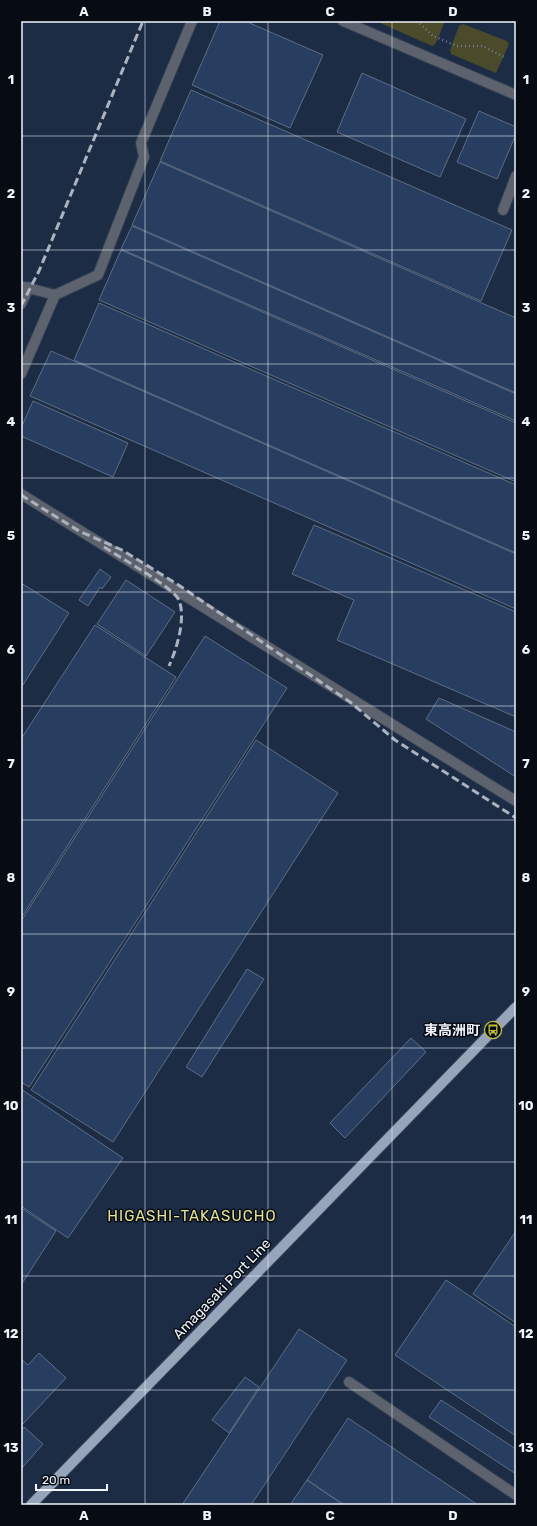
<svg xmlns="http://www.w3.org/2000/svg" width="537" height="1526" font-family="Rubik,'Noto Sans JP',sans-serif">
<rect width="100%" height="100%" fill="#162236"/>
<path fill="#1c2c45" d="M21 21H516V1505H21Z"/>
<path fill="#4b4a2a" d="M376 21H445L436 43 432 46Z
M463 24 507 41 509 44 496 73 451 54 450 50 459 26Z"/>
<path fill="#283e60" stroke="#5e6d85" d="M220 21H245L323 55 290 128 192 85Z
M362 73 466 119 440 177 337 132Z
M191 90 512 230 481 301 160 161Z
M479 111 516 127V134L497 179 457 162Z
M160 162 516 318V393L132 225Z
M132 226 516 394V421L121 249Z
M121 250 516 423V482L99 300Z
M99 303 516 485V553L74 360Z
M51 351 516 554V609L30 396Z
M33 401 128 443 113 477 21 436V428Z
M314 525 516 612V717L337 640 354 600 292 574Z
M100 569 111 577 102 589 100 587 88 606 79 600Z
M126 580 175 612 146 656 97 624Z
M21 583 69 613 21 688Z
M95 625 176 677 21 918V739Z
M205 636 287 688 29 1087 21 1082V921Z
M439 698 516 732V777L426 719Z
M256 740 338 793 113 1142 31 1090Z
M247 969 264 979 202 1077 186 1067Z
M411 1038 426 1052 345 1138 330 1123Z
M21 1089 123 1158 68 1238 21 1206Z
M21 1208 56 1231 21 1285Z
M516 1231V1323L473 1294Z
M446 1280 516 1327V1436L395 1355Z
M299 1329 347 1360 251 1505H182Z
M39 1353 66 1378 21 1426V1359L28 1365Z
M245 1377 259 1387 229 1433 212 1420Z
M441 1400 516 1449V1474L429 1417Z
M348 1418 478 1505H344L307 1480Z
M24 1427 43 1444 21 1469V1430Z
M307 1480 344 1505H290Z"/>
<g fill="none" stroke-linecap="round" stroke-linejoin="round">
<g stroke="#343f52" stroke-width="12">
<path id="service" d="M343 21 516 95
M503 210 516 176
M21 286 55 295
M21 304 29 287
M21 374 55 295 98 275 144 157 141 143 192 21
M21 494 516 801
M349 1382 516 1495"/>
</g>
<g stroke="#343f52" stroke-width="12">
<path id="primary" d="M31 1505 516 1007"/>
</g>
<path stroke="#747d8c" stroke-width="2.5" stroke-dasharray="1 3" stroke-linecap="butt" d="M417 21 433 36 457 46H483L504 57"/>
<use href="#service" stroke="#5d636e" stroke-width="10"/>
<use href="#primary" stroke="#97a5bb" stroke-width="10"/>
<path stroke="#acb3bf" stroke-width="3" stroke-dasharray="8 4" stroke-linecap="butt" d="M21 306 39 271 143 21
M21 495 79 531 122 550 177 584 350 702 395 740 516 818
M104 547C119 557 173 587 179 600 186 619 177 648 169 666"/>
</g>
<path fill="none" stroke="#eff4fd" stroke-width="1" stroke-opacity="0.55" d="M145 21V1505M268 21V1505M392 21V1505M21 136H516M21 250H516M21 364H516M21 478H516M21 592H516M21 706H516M21 820H516M21 934H516M21 1048H516M21 1162H516M21 1276H516M21 1390H516"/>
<defs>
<g id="bus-ring" transform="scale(0.9)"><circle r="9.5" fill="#070c14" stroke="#c3bd3e" stroke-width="1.5"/><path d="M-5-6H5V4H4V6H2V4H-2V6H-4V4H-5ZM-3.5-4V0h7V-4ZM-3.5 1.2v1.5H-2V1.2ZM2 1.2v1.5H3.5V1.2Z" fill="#c3bd3e"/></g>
</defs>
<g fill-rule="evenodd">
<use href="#bus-ring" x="493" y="1030"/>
</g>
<g text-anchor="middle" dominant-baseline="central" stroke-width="3" stroke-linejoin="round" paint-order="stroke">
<g font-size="14" font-weight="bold" fill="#eff4fd" stroke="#070c14" text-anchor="end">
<text x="480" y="1030">東高洲町</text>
</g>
<g font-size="14" fill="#eff4fd" stroke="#070c14">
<text transform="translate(222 1289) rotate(-46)">Amagasaki Port Line</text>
</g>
<g font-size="15" letter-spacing="1" fill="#e5e293" stroke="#070c14">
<text x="192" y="1216">HIGASHI-TAKASUCHO</text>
</g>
</g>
<rect width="537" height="1526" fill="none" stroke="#070c14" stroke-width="44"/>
<path d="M36 1484v6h71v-6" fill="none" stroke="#eff4fd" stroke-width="2"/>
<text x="42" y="1484" font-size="12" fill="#eff4fd" stroke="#070c14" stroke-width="3" paint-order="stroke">20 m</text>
<rect x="22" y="22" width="493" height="1482" fill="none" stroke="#eff4fd" stroke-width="1.5"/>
<g font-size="13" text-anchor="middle" font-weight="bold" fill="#eff4fd">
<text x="84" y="16">A</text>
<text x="207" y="16">B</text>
<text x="330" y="16">C</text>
<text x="453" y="16">D</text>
<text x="11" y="84">1</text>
<text x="526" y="84">1</text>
<text x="11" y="198">2</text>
<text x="526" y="198">2</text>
<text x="11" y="312">3</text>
<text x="526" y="312">3</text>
<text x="11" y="426">4</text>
<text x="526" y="426">4</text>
<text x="11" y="540">5</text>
<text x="526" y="540">5</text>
<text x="11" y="654">6</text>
<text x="526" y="654">6</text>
<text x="11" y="768">7</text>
<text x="526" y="768">7</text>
<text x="11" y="882">8</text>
<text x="526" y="882">8</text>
<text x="11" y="996">9</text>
<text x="526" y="996">9</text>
<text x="11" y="1110">10</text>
<text x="526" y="1110">10</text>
<text x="11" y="1224">11</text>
<text x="526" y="1224">11</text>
<text x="11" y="1338">12</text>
<text x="526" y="1338">12</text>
<text x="11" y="1452">13</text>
<text x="526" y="1452">13</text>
<text x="84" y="1520">A</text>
<text x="207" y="1520">B</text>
<text x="330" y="1520">C</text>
<text x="453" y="1520">D</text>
</g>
</svg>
